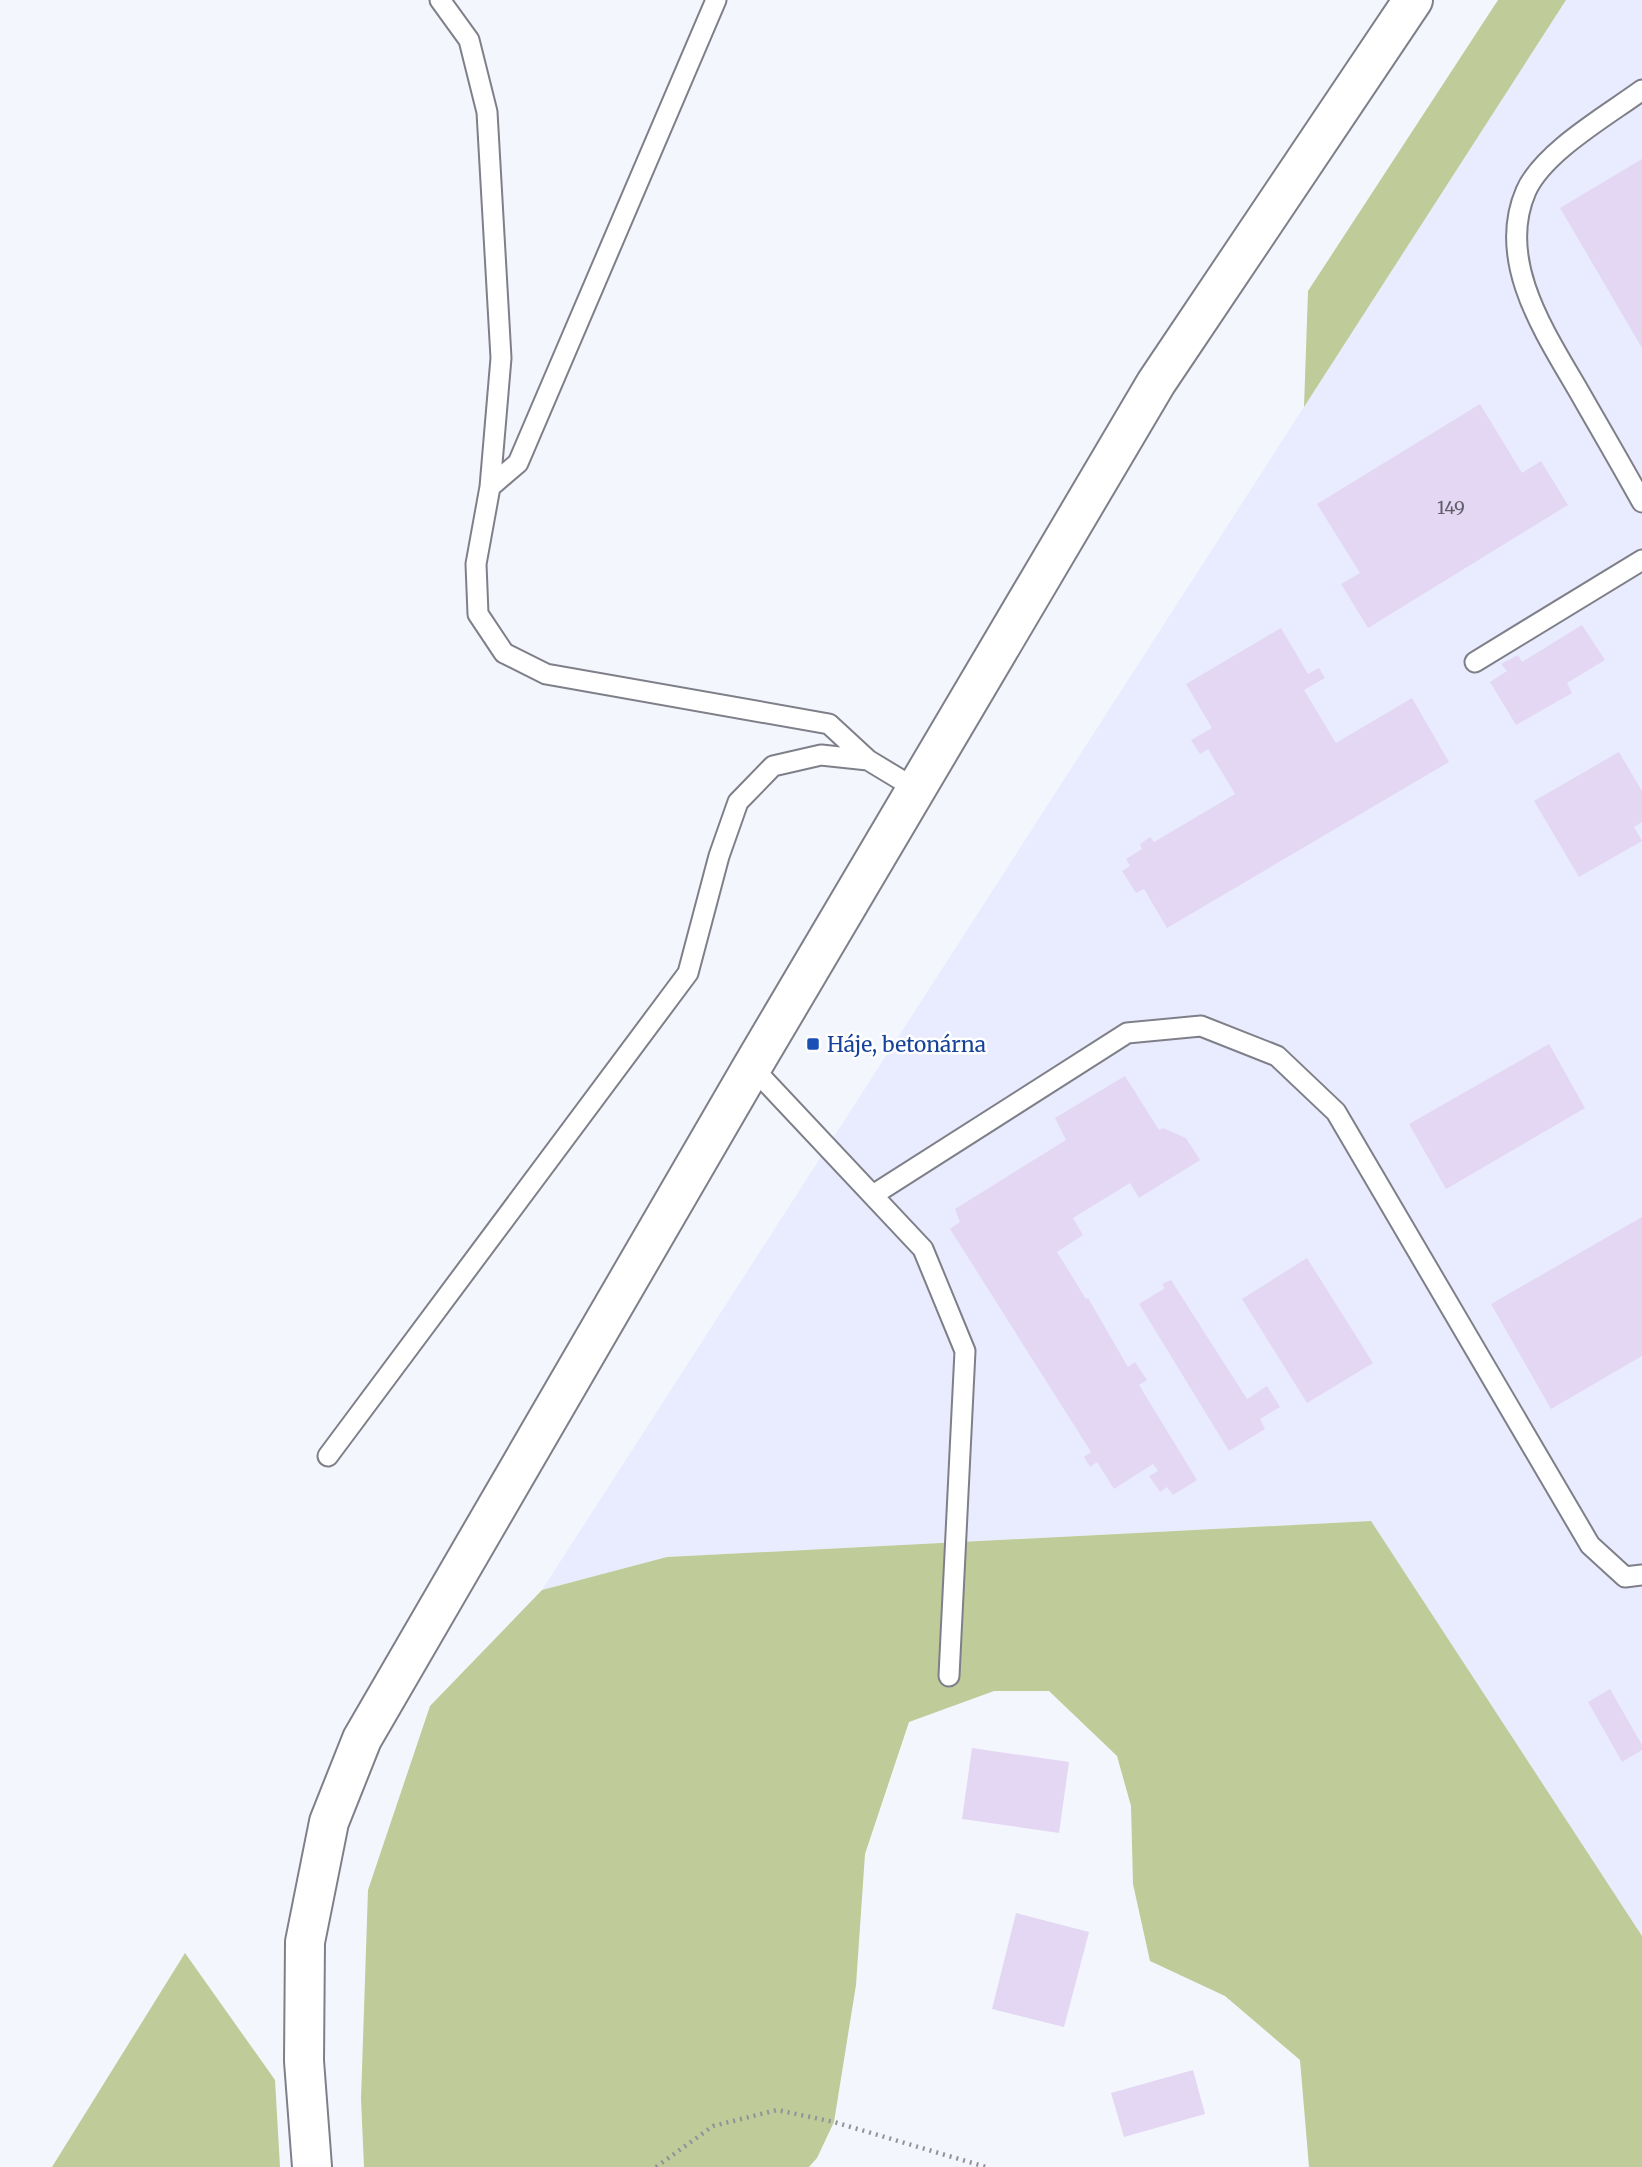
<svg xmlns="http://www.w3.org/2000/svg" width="1642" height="2167" font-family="Merriweather,serif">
<rect width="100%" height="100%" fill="#f4f6fe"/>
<path fill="#e9ecfe" d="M1566 0H1642V1936L1370 1521 667 1557 542 1590Z"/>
<path fill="#bfcb98" d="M1498 0H1566L1304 407 1308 291Z
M1371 1521 1642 1936V2167H1309L1300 2060 1225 1996 1150 1961 1133 1884 1131 1806 1117 1756 1049 1691H994L909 1722 865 1854 856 1985 834 2122 817 2158 809 2167H364L361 2099 368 1890 430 1706 542 1590 667 1557Z
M185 1953 275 2080 280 2167H52Z"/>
<path fill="#e3d7f4" d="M1642 159V348L1560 208Z
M1480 404 1522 473 1541 461 1568 505 1368 628 1341 584 1360 573 1317 504Z
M1582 625 1605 660 1567 683 1572 693 1516 725 1490 682 1507 671 1501 664 1518 655 1522 662Z
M1281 628 1308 674 1319 668 1325 678 1304 690 1336 743 1412 698 1449 762 1167 928 1144 889 1136 893 1122 871 1130 866 1126 859 1142 849 1140 844 1150 837 1154 842 1235 794 1208 749 1200 754 1191 740 1212 728 1186 684Z
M1619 752 1642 791V822L1634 827 1642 841 1579 877 1534 801Z
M1549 1044 1585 1108 1446 1189 1409 1124Z
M1125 1076 1159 1130 1163 1128 1186 1138 1200 1160 1139 1198 1130 1183 1073 1218 1083 1235 1057 1252 1086 1299 1088 1298 1128 1367 1135 1362 1147 1380 1139 1385 1197 1480 1173 1495 1167 1487 1160 1492 1149 1476 1158 1471 1153 1464 1114 1489 1097 1462 1090 1467 1084 1457 1091 1452 950 1229 960 1222 955 1209 1066 1140 1055 1118Z
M1642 1217V1356L1551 1409 1491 1304Z
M1307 1258 1373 1363 1307 1403 1242 1299Z
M1171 1280 1247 1399 1267 1386 1280 1407 1260 1419 1265 1429 1229 1451 1139 1304 1165 1288 1162 1284Z
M1610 1689 1642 1745V1750L1622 1762 1588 1702Z
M972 1748 1069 1762 1059 1833 962 1819Z
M1016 1913 1089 1932 1064 2027 992 2009Z
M1193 2070 1205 2114 1124 2137 1111 2093Z"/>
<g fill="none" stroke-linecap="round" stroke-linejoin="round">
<g stroke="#7e7f88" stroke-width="23">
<path id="lane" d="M440 0 469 40 487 112 501 358 490 487
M716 0 518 463 490 487 476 564 478 614 504 653 546 674 829 724 868 760
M1642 90C1608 115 1543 152 1526 191 1495 262 1547 336 1581 395 1601 430 1622 466 1642 502
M1475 662 1642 560
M752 1067 923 1249 965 1351 949 1676
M873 1195 1127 1033 1201 1026 1277 1056 1336 1112 1590 1545 1625 1577 1642 1575
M328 1456 688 973 719 856 738 802 773 766 821 755 868 760 916 789"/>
</g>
<g stroke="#7e7f88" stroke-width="42">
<path id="secondary" d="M312 2167 304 2061 305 1942 329 1822 362 1739 752 1067 1156 383 1413 0"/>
</g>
<path stroke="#919399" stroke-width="4.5" stroke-dasharray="2 5" stroke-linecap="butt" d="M656 2167 713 2126 777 2110 834 2122 986 2167"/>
<use href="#lane" stroke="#fff" stroke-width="19"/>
<use href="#secondary" stroke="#fff" stroke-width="38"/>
</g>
<rect fill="#1a4fb4" stroke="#fff" stroke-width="2.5" x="806" y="1037" width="14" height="14" rx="3.5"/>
<g text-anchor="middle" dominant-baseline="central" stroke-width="5" stroke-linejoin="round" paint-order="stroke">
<g font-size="18" fill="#605e68">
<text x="1451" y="507">149</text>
</g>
<g font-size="21" fill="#164399" stroke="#fff" text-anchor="start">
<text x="827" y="1044">Háje, betonárna</text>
</g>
</g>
</svg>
